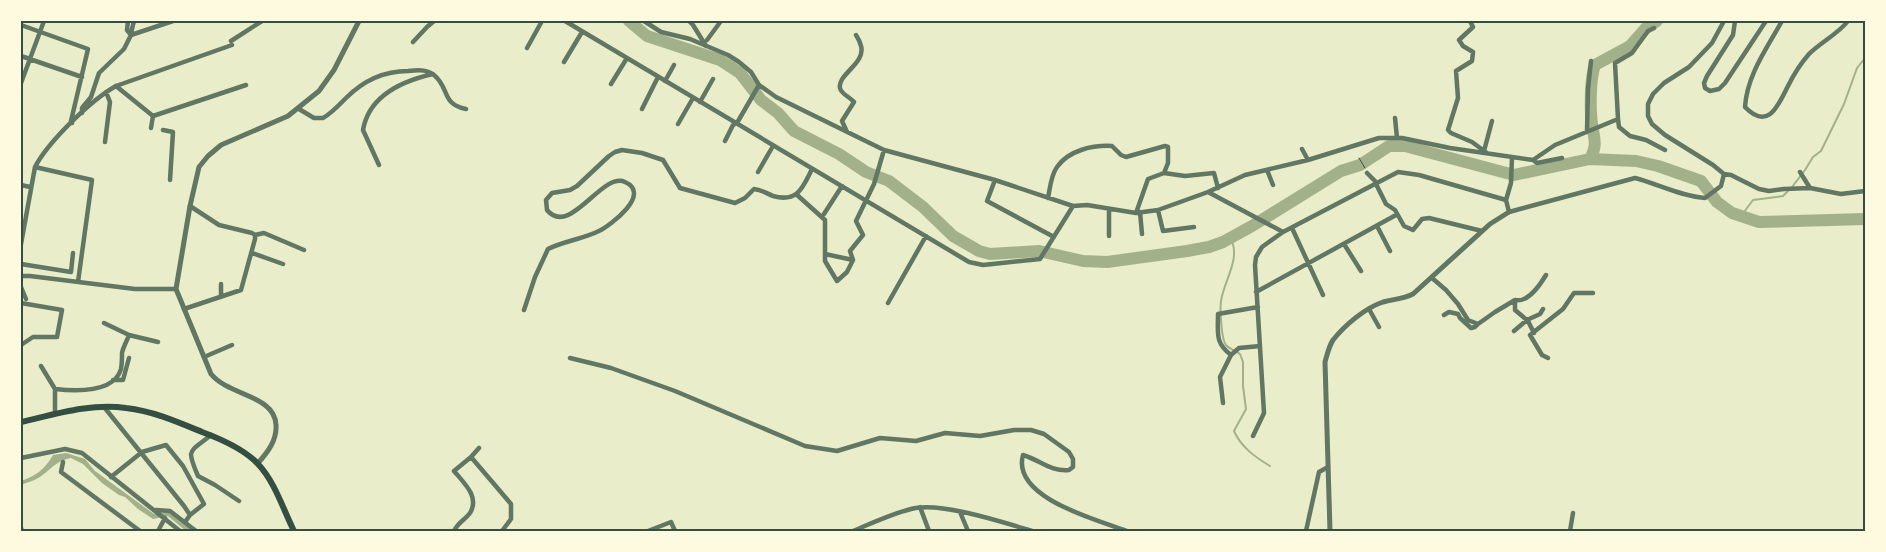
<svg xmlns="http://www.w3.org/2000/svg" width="1886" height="552" font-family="Overpass,sans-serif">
<rect width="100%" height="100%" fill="#e9edc9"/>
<path fill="#a3b18a" d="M66 453 85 459 95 471 154 514 168 512 193 531H186L168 516 153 519 138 509 125 497 119 495 102 483 83 464 71 458C54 462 53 468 40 477 34 481 28 482 21 485V481C36 476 45 469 53 455Z"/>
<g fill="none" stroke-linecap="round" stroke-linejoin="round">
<path stroke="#a3b18a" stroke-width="2" d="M1792 187 1805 170 1813 157 1821 151 1844 104 1857 68 1865 58
M1741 216 1753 200 1783 196 1789 190
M1230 237C1242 258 1224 280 1221 301 1220 308 1221 342 1227 346 1230 349 1236 351 1240 354L1243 362V386L1246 409 1234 431C1241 447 1255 457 1270 466"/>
<path stroke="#a3b18a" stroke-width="12" d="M629 21 647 36 720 60 740 73 761 100 778 113 794 131 839 154 866 172 889 181 923 207 953 236 979 251 990 254 1039 251 1083 261 1107 262 1187 251 1209 247 1223 242 1252 226 1341 171 1360 165 1389 146H1405L1514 175 1590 159 1636 161 1658 166 1701 181 1717 202 1732 213 1759 222 1865 219
M1590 159C1598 144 1594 139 1592 124 1590 110 1590 78 1595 65L1630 46 1646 28 1657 21"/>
<path stroke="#344e41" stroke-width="1" d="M1359 158 1365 168"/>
<path stroke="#617663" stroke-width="4.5" d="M128 21 127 30 131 35
M565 21 969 262 983 265 1040 259 1073 206
M644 21 661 32 690 39 728 55 739 62 751 72 759 85 776 97 884 150 995 180 1073 206 1087 205 1136 213 1158 210 1208 192 1245 175 1308 160 1379 138H1402L1450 148 1533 160 1555 145 1618 119
M689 21 693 25 706 46
M1470 21 1473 27 1459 40 1463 46 1473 52 1472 61 1456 71 1458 98 1448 130 1451 133 1472 142 1487 153
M1724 21 1712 43 1689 67 1664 83 1653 94 1648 104V116L1652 124 1665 135 1713 165 1724 174 1731 175 1759 189 1769 191 1784 189 1810 188 1841 194 1865 191
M1735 21 1733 35 1707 76 1704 83 1705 88 1710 91 1719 89 1725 83 1766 21
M1782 21C1767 48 1747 75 1745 107 1768 131 1778 106 1788 86 1793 76 1801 63 1809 54 1821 42 1838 34 1848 21
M21 25 88 49 71 121 72 123
M1654 28 1648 31 1632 53 1615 63 1618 119 1619 127 1630 136 1646 140 1665 150
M131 33 134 21
M131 35 173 21
M707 40 721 21
M231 41 262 21
M413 42 427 27 434 21
M527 48 542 21
M21 56 82 77
M564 62 582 32
M665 81 674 65
M21 83 44 21
M611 84 627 58
M116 86 153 116
M700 102 713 79
M299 109 314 118H323C332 113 339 105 346 98 363 81 384 71 408 71 417 70 426 69 434 75 450 88 441 104 466 109
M642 109 658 77
M82 113V108L91 97 99 73 124 49 131 35
M153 116 246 85
M1395 118 1397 138
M678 124 693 98
M151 128 153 116
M163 130 173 132 170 180
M1587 131 1588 89 1591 61
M847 132 842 121 854 102C850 97 841 94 840 88 837 75 866 63 861 46 860 42 858 38 856 35
M725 141 733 125 737 123 759 85
M105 142 110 102 106 92
M1302 149 1308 160
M1484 151 1492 121
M1512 157 1511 183 1506 200 1509 212 1635 178C1658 184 1680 196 1705 198L1721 186 1724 174
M1533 160 1537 163 1562 158
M379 165 363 130C369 95 402 81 433 74
M35 167 92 180 78 282
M1267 170 1273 185
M758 172 773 146
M1800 172 1810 188
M1367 173 1377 183
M995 180 987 201 1054 237
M1376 184 1386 204 1395 210 1404 226 1413 230 1422 219 1429 218 1482 231
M21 185 30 187
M1208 192 1283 232
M796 194 825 220V261L837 281 847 272 853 260 850 251 863 235 856 221 874 184 884 150
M1048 198C1050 188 1051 175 1057 167 1069 150 1093 145 1112 146L1121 155 1126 157 1165 146 1168 147V163L1164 173
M1109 209V236
M1158 210 1163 231 1194 227
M1140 212 1142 234
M1136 213 1148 179 1164 173 1185 176 1214 173 1218 188
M824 214 842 186
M1377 226 1390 251
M1292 228 1323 295
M255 235 264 233 304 250
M21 244 35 167C48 142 91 100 116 86L232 45
M1344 244 1361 271
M252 253 283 264
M825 254 853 260
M21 264 71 272 73 253
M21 276H30L135 289H176
M1432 278 1446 290 1458 304 1468 320 1478 324 1495 312 1515 300V310L1528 321 1534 333
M221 284V297
M21 287 26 299
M1256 292 1396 215
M1515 300C1528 303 1540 285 1546 275
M21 303 62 310 57 337H33L21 345
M888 303 926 236
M1258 307 1218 314C1218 334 1215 343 1231 355L1239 348 1260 346
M184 309 241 290 255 239V235L252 233 219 225 190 206
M1369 309 1379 327
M524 310 535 277 548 249C564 241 583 239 599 231 611 225 652 194 625 182 602 171 570 238 547 210L546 200 552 193 570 190 577 186 609 156 615 152 622 150 642 153 663 160 680 188 735 203 745 198 754 189C762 190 766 193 773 196 798 203 803 187 812 169
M1444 315 1449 312 1458 314 1460 318 1471 328 1475 327 1478 324
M104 323 129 335 158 342
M1514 331 1527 320 1540 314 1543 309
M204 357 232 345
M570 358 611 368 675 391 805 446 837 451 880 438 916 441 945 433 980 436 1014 430H1031L1044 434 1069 452 1073 459V467L1069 470C1051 472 1040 460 1023 455 1011 498 1098 520 1127 531
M1548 358 1542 355 1530 335 1563 309 1574 293H1593
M41 366 55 389C74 391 114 394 121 369 122 364 122 358 122 353 123 347 127 341 129 335
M113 380H123L129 358
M55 389V414
M1223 403 1220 377 1231 355
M104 407 184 506 190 515 185 522
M211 435C189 453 186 448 198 476L215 485 239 501
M1253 436 1264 413 1255 265 1256 257 1262 247 1283 232 1398 172 1419 175 1506 200
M471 457 479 448
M21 458 65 449 82 453 180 531
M63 462 61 472 140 531
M111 477 142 452 166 445 183 466 204 504 190 515
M920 507 929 531
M156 510 170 511 196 531
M960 512 968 531
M21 528 22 531
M158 531 165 518
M454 531C458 522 465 520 470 513 480 497 464 483 454 471L471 457 511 504V519L502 531
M648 531 671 522 675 531
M853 531C872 523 891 514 911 509 938 501 1003 522 1032 531
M1306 531 1319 472 1328 467
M1570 531 1573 513"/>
<path stroke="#617663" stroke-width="5" d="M258 463C268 452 277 440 276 425 275 395 229 396 211 374L176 289 190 206 199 167 208 156 221 145 288 116 319 91 334 70 359 21
M1330 531 1325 362C1327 355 1329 346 1333 340 1345 325 1365 308 1383 302 1394 299 1403 299 1413 294L1490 224 1509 212"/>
<path stroke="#344e41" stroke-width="6" d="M21 422C56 414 91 403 126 408 153 411 178 422 202 432 221 439 244 449 258 464 275 482 283 509 294 531"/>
</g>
<rect width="1886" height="552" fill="none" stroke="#fefae0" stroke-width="45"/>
<rect x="22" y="22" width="1842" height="508" fill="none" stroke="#344e41" stroke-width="2"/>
</svg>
